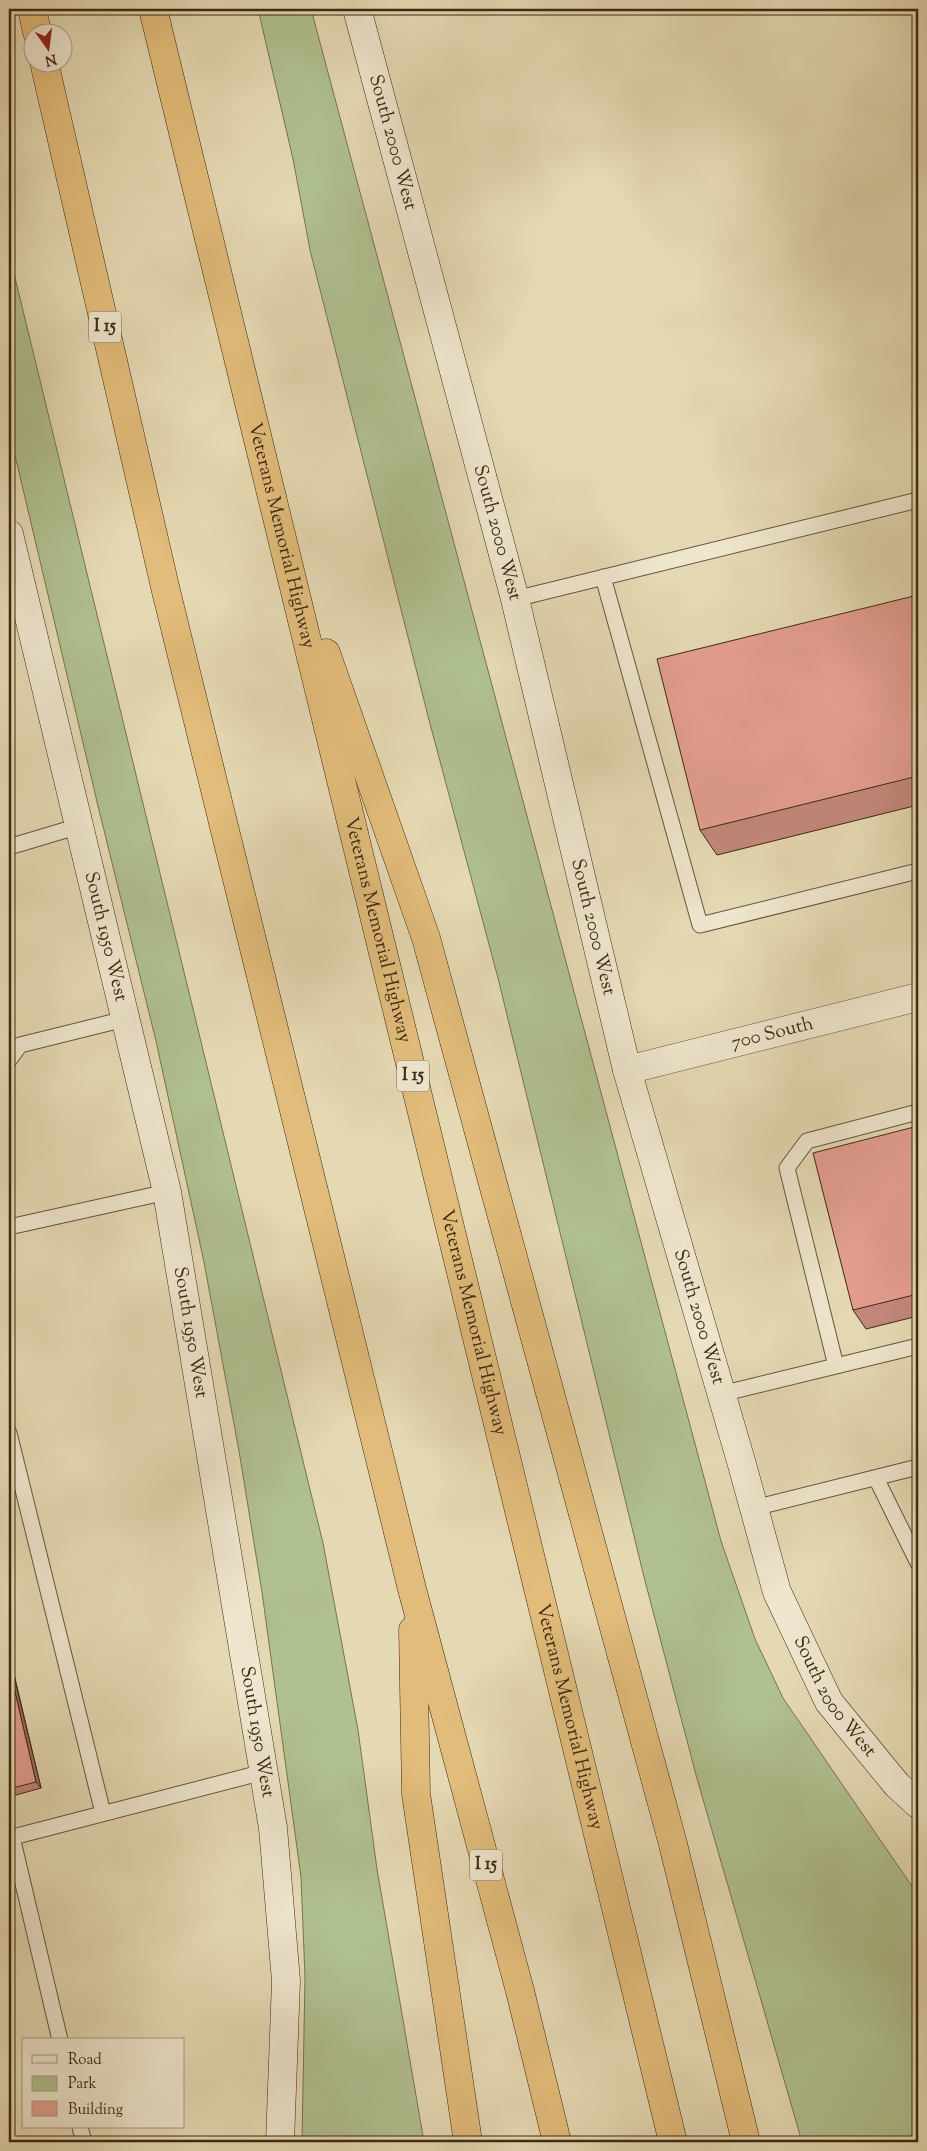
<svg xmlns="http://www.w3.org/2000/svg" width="927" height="2151" font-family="'Sorts Mill Goudy',serif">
<rect width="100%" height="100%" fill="#e5d9b3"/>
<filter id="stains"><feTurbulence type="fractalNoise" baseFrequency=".004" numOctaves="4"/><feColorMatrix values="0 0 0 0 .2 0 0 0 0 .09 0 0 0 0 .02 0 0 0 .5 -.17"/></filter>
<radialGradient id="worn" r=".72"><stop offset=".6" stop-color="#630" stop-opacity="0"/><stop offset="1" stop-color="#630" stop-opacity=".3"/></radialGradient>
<path fill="#b0c090" stroke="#767451" d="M258 9H311L721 1541 755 1639 783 1698 918 1895V2142H802L696 1775 644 1577 498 978 429 720 310 250 293 159Z
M9 253 323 1543 358 1730 377 1869 424 2142H302L305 1977 301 1877 262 1592 239 1451 204 1262 156 1041 98 806 9 430Z"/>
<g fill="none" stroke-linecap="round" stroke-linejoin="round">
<g stroke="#67553a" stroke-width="17">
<path id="lane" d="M603 577 700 925 918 871
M515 599 918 500
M9 847 79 826
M9 1060 20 1045 125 1019
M9 1227 167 1192
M836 1366 787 1168 807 1141 918 1112
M721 1394 918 1346
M9 1433 103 1813
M876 1478 918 1563
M754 1508 918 1467
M12 1837 60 2040
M9 1838 264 1772
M80 2127 84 2142"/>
</g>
<g stroke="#67553a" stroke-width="29">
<g id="street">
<path id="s1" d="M627 1070 918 997"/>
</g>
</g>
<g stroke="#3d2912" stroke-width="29">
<g id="secondary">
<path id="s2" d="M357 9 515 599 627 1070 741 1461 777 1592 829 1702 897 1785 918 1804"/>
<path id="s3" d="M9 534 167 1192 273 1828 286 1981 280 2142"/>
</g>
</g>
<g stroke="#3d2912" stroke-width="29">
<g id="highway">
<path d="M32 9 37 32"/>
<path id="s4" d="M153 9 673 2142"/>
<path d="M44 62 166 591 412 1589 520 1991 557 2142"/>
<path d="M326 653 426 938 673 1844 746 2142"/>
<path d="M413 1630 416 1794 468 2142"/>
</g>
</g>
<use href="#lane" stroke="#eee6ce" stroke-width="15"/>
<use href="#street" stroke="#eee6ce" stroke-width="28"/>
<use href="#secondary" stroke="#eee6ce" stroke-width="28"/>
<use href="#highway" stroke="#e2bc7a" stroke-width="28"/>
</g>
<path fill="#c4887d" stroke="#3d2912" d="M918 595V805L717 855 700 830Z
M918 1126V1316L866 1329 853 1310Z
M9 1653 41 1788 9 1797Z"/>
<path fill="#a06f66" stroke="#3d2912" d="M9 1653 13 1672 41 1788 36 1782 9 1666Z"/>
<path fill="#e49e91" stroke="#3d2912" d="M918 595V776L700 830 657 659Z
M918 1126V1294L853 1310 813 1153Z
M9 1666 36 1782 9 1789Z"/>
<g text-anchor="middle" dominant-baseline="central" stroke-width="4.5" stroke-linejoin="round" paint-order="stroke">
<g fill="#eee6ce" stroke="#72624a" stroke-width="1">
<rect x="89" y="311.5" width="32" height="31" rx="4"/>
<rect x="397" y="1060.5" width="32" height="31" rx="4"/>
<rect x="470" y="1849.5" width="32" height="31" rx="4"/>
</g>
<g font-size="18" font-weight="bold" fill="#3d2912">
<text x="105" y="327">I 15</text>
<text x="413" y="1076">I 15</text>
<text x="486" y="1865">I 15</text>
</g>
<g font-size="19" fill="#3d2912" stroke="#eee6ce">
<text stroke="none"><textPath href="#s2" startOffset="138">South 2000 West</textPath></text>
<text stroke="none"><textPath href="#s2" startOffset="542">South 2000 West</textPath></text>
<text stroke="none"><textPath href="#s4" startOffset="542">Veterans Memorial Highway</textPath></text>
<text stroke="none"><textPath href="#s2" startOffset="948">South 2000 West</textPath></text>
<text stroke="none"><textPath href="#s4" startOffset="948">Veterans Memorial Highway</textPath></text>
<text stroke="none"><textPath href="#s3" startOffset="414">South 1950 West</textPath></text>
<text stroke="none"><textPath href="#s1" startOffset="150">700 South</textPath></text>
<text stroke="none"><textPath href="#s2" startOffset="1352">South 2000 West</textPath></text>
<text stroke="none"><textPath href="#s4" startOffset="1352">Veterans Memorial Highway</textPath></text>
<text stroke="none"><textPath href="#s3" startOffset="819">South 1950 West</textPath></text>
<text stroke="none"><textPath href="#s2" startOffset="1758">South 2000 West</textPath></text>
<text stroke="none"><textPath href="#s4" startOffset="1758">Veterans Memorial Highway</textPath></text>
<text stroke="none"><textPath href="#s3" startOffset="1224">South 1950 West</textPath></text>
</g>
</g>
<rect width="927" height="2151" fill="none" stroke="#e5d9b3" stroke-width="30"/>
<rect x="10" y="10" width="907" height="2131" fill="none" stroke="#3d2912" stroke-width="2.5"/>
<rect x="15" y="15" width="897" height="2121" fill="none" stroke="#3d2912"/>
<rect x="22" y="2038" width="162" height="90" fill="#eee6ce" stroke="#a79a83"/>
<rect x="32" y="2055" width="25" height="8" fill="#eee6ce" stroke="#a79a83"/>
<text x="68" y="2064" font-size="15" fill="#3d2912">Road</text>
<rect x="32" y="2076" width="25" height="15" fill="#b0c090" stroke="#a79a83"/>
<text x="68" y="2088" font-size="15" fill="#3d2912">Park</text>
<rect x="32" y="2101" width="25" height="15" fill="#e49e91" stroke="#a79a83"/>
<text x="68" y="2114" font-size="15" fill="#3d2912">Building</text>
<g transform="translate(48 48) rotate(166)"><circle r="24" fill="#eee6ce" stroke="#a79a83"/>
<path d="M0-4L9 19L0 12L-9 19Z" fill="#8f2418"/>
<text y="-8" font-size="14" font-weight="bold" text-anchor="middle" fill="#3d2912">N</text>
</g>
<rect width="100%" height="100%" filter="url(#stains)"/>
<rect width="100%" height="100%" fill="url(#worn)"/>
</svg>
